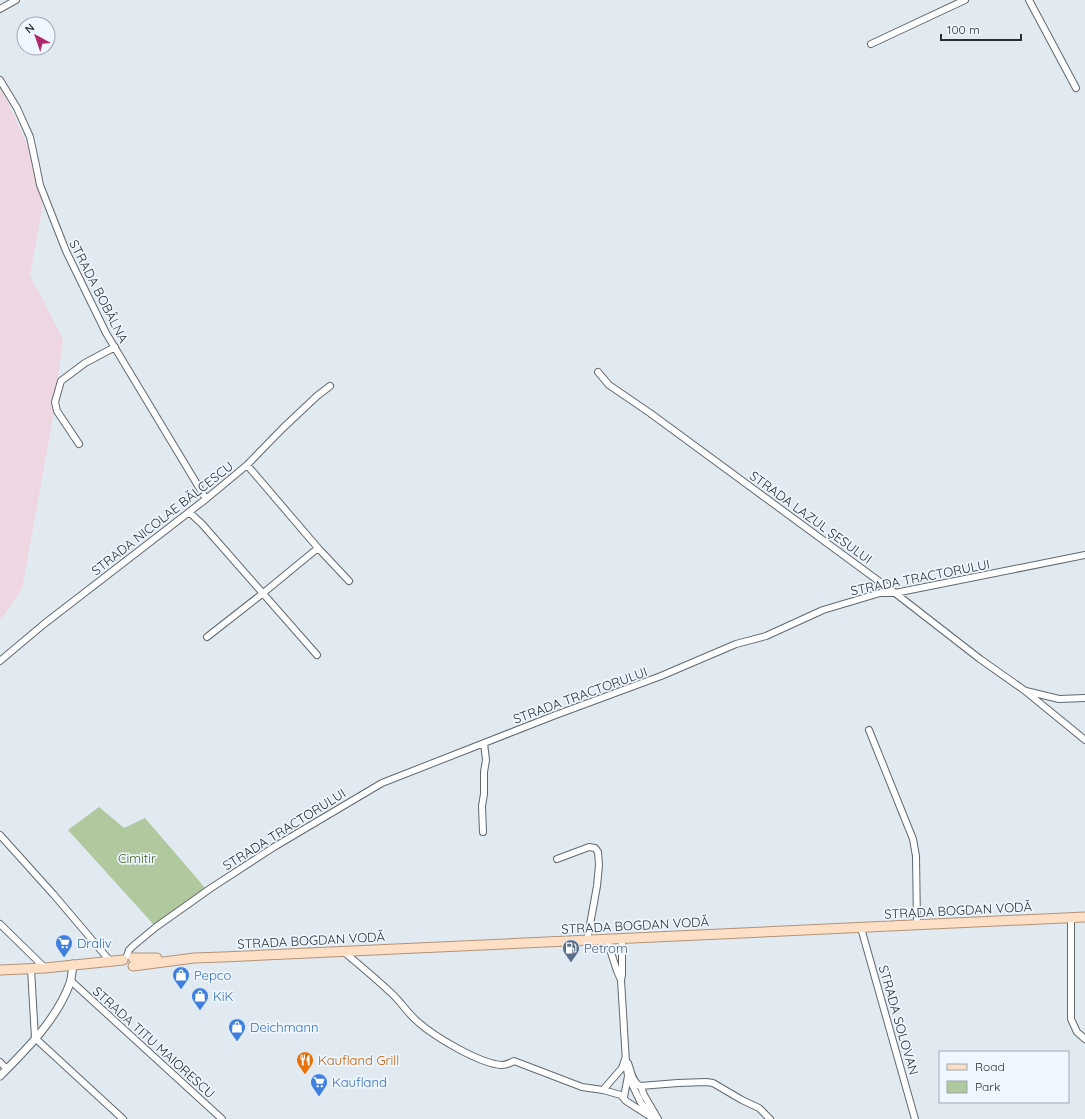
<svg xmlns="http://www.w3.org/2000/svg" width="1085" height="1119" font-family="Quicksand,sans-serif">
<rect width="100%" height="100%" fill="#e1e9f1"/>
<path fill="#eed7e2" d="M0 87 8 102 29 149 43 205 30 275 63 340 52 423 22 589 4 615 0 619Z"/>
<path fill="#afc89d" d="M99 807 124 828 145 818 206 889 155 926 68 830Z"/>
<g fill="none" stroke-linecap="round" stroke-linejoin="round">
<g stroke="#61696f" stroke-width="8">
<path id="minor" d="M1029 0 1076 88
M0 9 16 0
M871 44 965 0
M0 80 17 108 21 117 30 137 36 165 40 185 66 251 106 333 206 499
M598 372 609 385 650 413 895 593 980 659 1024 690 1085 740
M79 444 57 411 55 402 61 381 85 363 115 347
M189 512 202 524 317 655
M318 548 349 581
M207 637 262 594 318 548 247 465
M0 661 44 624 206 499 247 465 283 428 317 396 330 386
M1026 691 1059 699 1085 698
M869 730 913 839 916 856 917 925
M483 832 482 806 484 794V772L486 760 484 743
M0 835 54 895 110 961
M557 859 589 847 595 848 598 852 599 865 597 886 587 941
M1071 918V1019L1077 1032 1085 1039
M0 924 45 968
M861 928 915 1119
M622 939V975L621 980 626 1062 628 1076 641 1103 648 1112
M607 940 617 971 621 980
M343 951C358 964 374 977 389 991 400 1000 407 1013 418 1022 435 1037 480 1064 502 1065 507 1065 510 1063 514 1061L582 1087 603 1090 621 1095 626 1101 654 1119
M127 956 129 950 133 946 156 927 211 888 274 847 382 783 553 716 661 676 736 644 766 636 823 610 880 593H895L1085 555
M31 969 35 1038 123 1119
M71 981 222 1119
M0 1062 7 1069
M628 1063C631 1071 632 1082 640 1086L678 1083 706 1082 713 1083 742 1100 759 1108 770 1119
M641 1087 644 1095 658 1119
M603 1090 622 1068 625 1059
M624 1097 628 1076"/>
</g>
<g stroke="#61696f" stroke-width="9">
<path id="tertiary" d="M0 1076C27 1049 57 1019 70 983 72 977 72 970 73 964"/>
</g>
<g stroke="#b29378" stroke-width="11">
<path id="primary" d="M133 958H157
M133 966 194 958 223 957 1085 917
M0 970 45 968 123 960"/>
</g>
<use href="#minor" stroke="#fff" stroke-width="6"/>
<use href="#tertiary" stroke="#fff" stroke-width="7"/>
<use href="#primary" stroke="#fddfc5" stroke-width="9"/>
</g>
<defs>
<g id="supermarket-pin" transform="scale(0.9)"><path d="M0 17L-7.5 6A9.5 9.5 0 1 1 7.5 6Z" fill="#3f7fe0" stroke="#eef7ff"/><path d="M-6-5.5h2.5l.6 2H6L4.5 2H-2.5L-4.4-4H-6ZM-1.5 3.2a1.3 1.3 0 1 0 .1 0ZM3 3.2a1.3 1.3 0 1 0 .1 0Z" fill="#fff"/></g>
<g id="fuel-pin" transform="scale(0.9)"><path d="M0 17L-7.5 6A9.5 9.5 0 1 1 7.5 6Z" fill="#5c6f8a" stroke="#eef7ff"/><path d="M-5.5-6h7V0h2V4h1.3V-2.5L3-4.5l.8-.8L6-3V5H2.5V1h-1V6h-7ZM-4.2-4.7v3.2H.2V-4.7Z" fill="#fff"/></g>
<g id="shop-pin" transform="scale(0.9)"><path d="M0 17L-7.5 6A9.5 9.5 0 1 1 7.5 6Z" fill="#3f7fe0" stroke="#eef7ff"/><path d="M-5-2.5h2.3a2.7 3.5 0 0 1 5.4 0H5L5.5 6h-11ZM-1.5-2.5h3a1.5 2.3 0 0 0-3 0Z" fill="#fff"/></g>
<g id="restaurant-pin" transform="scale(0.9)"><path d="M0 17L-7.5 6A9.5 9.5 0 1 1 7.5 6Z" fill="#e8710a" stroke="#eef7ff"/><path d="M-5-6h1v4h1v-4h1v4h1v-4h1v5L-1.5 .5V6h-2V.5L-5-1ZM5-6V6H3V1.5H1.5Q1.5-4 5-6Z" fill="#fff"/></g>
</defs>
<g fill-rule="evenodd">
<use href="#supermarket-pin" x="64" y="943"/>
<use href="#fuel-pin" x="571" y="948"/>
<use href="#shop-pin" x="181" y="975"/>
<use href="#shop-pin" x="200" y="996"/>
<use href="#shop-pin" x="237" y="1027"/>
<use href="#restaurant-pin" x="305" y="1060"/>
<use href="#supermarket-pin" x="319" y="1082"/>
</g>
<g text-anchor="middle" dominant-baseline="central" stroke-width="3.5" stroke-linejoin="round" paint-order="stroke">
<g font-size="13" fill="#2a2e31" stroke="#eef7ff">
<text transform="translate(99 291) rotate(63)">STRADA BOBÂLNA</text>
<text transform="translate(811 517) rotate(36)">STRADA LAZUL ȘESULUI</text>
<text transform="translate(162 518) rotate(-38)">STRADA NICOLAE BĂLCESCU</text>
<text transform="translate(920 577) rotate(-11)">STRADA TRACTORULUI</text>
<text transform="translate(580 695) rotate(-20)">STRADA TRACTORULUI</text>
<text transform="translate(284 829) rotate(-32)">STRADA TRACTORULUI</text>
<text transform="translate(958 910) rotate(-3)">STRADA BOGDAN VODĂ</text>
<text transform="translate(635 925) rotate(-3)">STRADA BOGDAN VODĂ</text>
<text transform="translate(311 940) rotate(-3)">STRADA BOGDAN VODĂ</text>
<text transform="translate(899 1020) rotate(74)">STRADA SOLOVAN</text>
<text transform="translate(154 1042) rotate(42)">STRADA TITU MAIORESCU</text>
</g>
<g font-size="13" fill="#406023" stroke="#eef7ff">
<text x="137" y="858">Cimitir</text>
</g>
<g font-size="13" fill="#366cbe" stroke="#eef7ff" text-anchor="start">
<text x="77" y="943">Draliv</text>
<text x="194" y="975">Pepco</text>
<text x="213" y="996">KiK</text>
<text x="250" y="1027">Deichmann</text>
<text x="332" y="1082">Kaufland</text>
</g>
<g font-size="13" fill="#4e5e75" stroke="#eef7ff" text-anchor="start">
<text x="584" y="948">Petrom</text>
</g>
<g font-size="13" fill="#c56008" stroke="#eef7ff" text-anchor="start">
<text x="318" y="1060">Kaufland Grill</text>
</g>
</g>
<rect x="939" y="1051" width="130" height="52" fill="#eef7ff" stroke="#a0a7ad"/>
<rect x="947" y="1064" width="20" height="6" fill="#fddfc5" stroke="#a0a7ad"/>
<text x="975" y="1071" font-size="12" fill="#2a2e31">Road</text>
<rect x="947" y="1081" width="20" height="12" fill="#afc89d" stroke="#a0a7ad"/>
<text x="975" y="1091" font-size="12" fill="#2a2e31">Park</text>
<g transform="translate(36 36) rotate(320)"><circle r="19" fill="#eef7ff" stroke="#a0a7ad"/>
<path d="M0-3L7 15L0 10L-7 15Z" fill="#b1296b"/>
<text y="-6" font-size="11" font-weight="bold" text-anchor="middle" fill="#2a2e31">N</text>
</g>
<path d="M941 34v6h80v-6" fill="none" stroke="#2a2e31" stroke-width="2"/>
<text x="947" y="34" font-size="12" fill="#2a2e31" stroke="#eef7ff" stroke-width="3" paint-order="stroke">100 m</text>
</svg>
